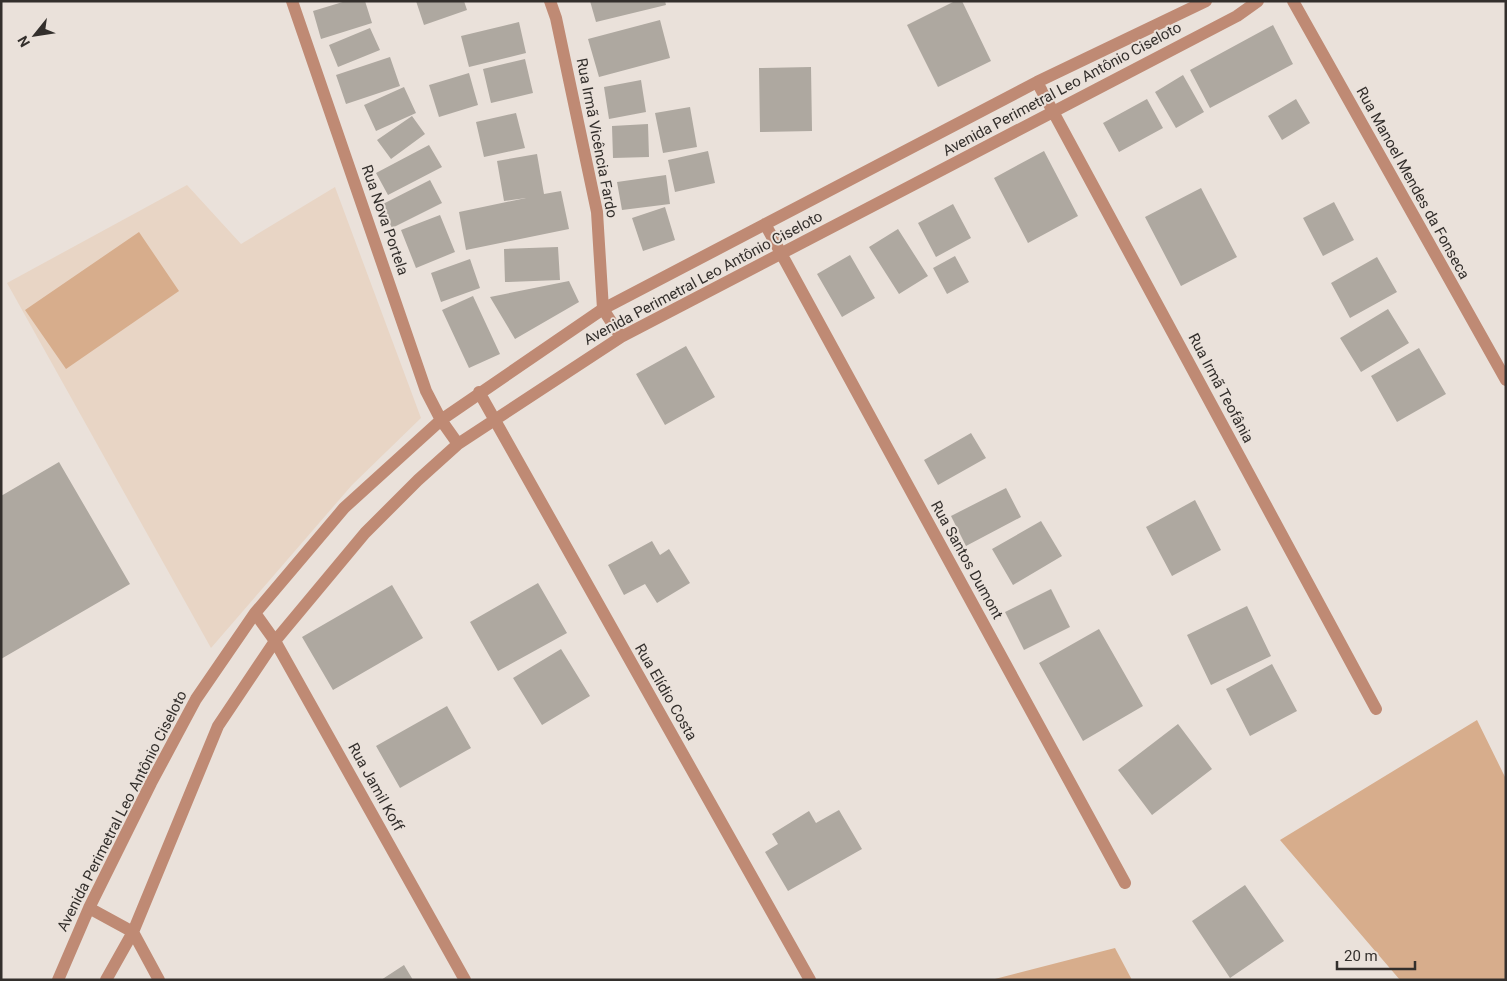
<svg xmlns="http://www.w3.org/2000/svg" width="1507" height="981" font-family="Roboto,sans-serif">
<rect width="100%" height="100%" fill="#eae1da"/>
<path fill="#e8d5c5" d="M187 185 241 244 335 187 421 418 352 485 211 648 7 283Z"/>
<path fill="#d7ad8c" d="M139 232 179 291 66 369 25 310Z
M1477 720 1506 779V980H1400L1280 840Z
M1115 948 1132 980H991Z"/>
<path fill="#aea8a0" d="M346 1H365L372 23 321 39 313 11Z
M416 1H464L467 10 424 25Z
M590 1H665L666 5 596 22Z
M955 1H962L991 61 938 87 907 25Z
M660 20 670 58 599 77 588 39Z
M519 22 526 53 469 67 461 36Z
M1273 25 1293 64 1210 108 1190 70Z
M370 28 380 50 338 67 329 45Z
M390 57 400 86 346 104 336 75Z
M525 59 533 93 491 103 483 69Z
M811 67 812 131 760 132 759 68Z
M469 73 478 105 439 117 429 85Z
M1183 75 1204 112 1176 128 1155 92Z
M641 80 646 112 609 119 604 87Z
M404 87 416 113 376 131 364 105Z
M1147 99 1163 128 1119 152 1103 123Z
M1296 99 1310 123 1282 140 1268 116Z
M690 107 697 147 663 153 655 113Z
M516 113 525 148 484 157 476 122Z
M412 116 425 134 391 159 377 140Z
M648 124 649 157 613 158 612 126Z
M429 145 442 167 388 195 376 173Z
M708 151 715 183 675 192 668 160Z
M1044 151 1078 216 1028 243 994 178Z
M537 154 544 194 561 191 569 229 466 250 459 212 526 198 504 201 497 161Z
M666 175 670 204 622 210 617 182Z
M430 180 442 203 392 228 381 205Z
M1201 188 1237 257 1181 286 1145 217Z
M1334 202 1354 240 1323 256 1303 218Z
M953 204 971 238 936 257 918 223Z
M665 207 675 240 643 251 632 218Z
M440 215 455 252 416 268 401 230Z
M898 229 928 276 899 294 869 247Z
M558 247 560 280 505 282 504 249Z
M850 255 875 298 842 317 817 274Z
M955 256 969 282 947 294 933 268Z
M1377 257 1397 292 1350 318 1331 283Z
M470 259 480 288 441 302 431 273Z
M569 281 579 302 515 339 490 297Z
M473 296 500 354 469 368 442 310Z
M1388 309 1409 343 1361 372 1340 338Z
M686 346 715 397 665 425 636 374Z
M1419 348 1446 394 1397 422 1371 376Z
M971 433 986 458 938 485 924 460Z
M59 462 130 584 1 659V496Z
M1006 488 1021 517 966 546 951 516Z
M1195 500 1221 550 1172 576 1146 527Z
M1041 521 1062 556 1013 585 992 549Z
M652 541 660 555 669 549 690 583 657 603 645 584 624 595 608 565Z
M538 583 567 633 498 671 470 622Z
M392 585 423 638 333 690 302 637Z
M1051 589 1070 627 1024 650 1005 612Z
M1247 606 1271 656 1211 685 1187 635Z
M1099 629 1143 706 1083 741 1039 663Z
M561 649 590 696 542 725 513 678Z
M1272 664 1297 711 1250 736 1226 689Z
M447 706 471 748 400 788 376 746Z
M1178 724 1212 769 1152 815 1118 770Z
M839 810 862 849 788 891 765 852 778 844 772 834 809 811 816 823Z
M1245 885 1284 941 1230 978 1192 921Z
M404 965 413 980H381Z"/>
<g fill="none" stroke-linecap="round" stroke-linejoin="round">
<path stroke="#bf8a74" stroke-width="12" d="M292 1 426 391 441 420 458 444
M550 1 556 18 597 212 603 309 621 337
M1293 1 1506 380
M1037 82 1376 709
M765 224 1125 883
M479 392 810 980
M255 613 275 641 465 980
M89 908 133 932 159 980
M58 980 89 908 151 783 196 699 255 613 344 508 441 420 603 309 1037 82 1206 1
M106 980 133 932 218 726 275 641 365 533 418 480 458 444 621 337 1237 16 1258 1"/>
</g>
<g text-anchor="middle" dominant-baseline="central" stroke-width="4" stroke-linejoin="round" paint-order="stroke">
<g font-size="15" fill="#332f2c" stroke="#eae1da">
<text transform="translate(1062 89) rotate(-28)">Avenida Perimetral Leo Antônio Ciseloto</text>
<text transform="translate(597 138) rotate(79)">Rua Irmã Vicência Fardo</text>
<text transform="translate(1413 183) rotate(61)">Rua Manoel Mendes da Fonseca</text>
<text transform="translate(385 220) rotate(71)">Rua Nova Portela</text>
<text transform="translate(703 278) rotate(-28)">Avenida Perimetral Leo Antônio Ciseloto</text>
<text transform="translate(1221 388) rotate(62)">Rua Irmã Teofânia</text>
<text transform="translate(967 560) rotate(61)">Rua Santos Dumont</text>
<text transform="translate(666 692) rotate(60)">Rua Elídio Costa</text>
<text transform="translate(376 787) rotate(61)">Rua Jamil Koff</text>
<text transform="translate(122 811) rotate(-63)">Avenida Perimetral Leo Antônio Ciseloto</text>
</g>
</g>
<rect width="1507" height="981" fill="none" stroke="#332f2c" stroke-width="5"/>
<g transform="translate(35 35) rotate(240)" stroke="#eae1da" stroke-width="4" paint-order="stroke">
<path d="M0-4L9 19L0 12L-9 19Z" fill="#332f2c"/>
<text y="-8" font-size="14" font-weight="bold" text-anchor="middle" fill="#332f2c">N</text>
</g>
<path d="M1337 961v8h78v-8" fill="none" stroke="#332f2c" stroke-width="2.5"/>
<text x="1344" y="961" font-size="15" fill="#332f2c" stroke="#eae1da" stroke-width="4" paint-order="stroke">20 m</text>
</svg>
